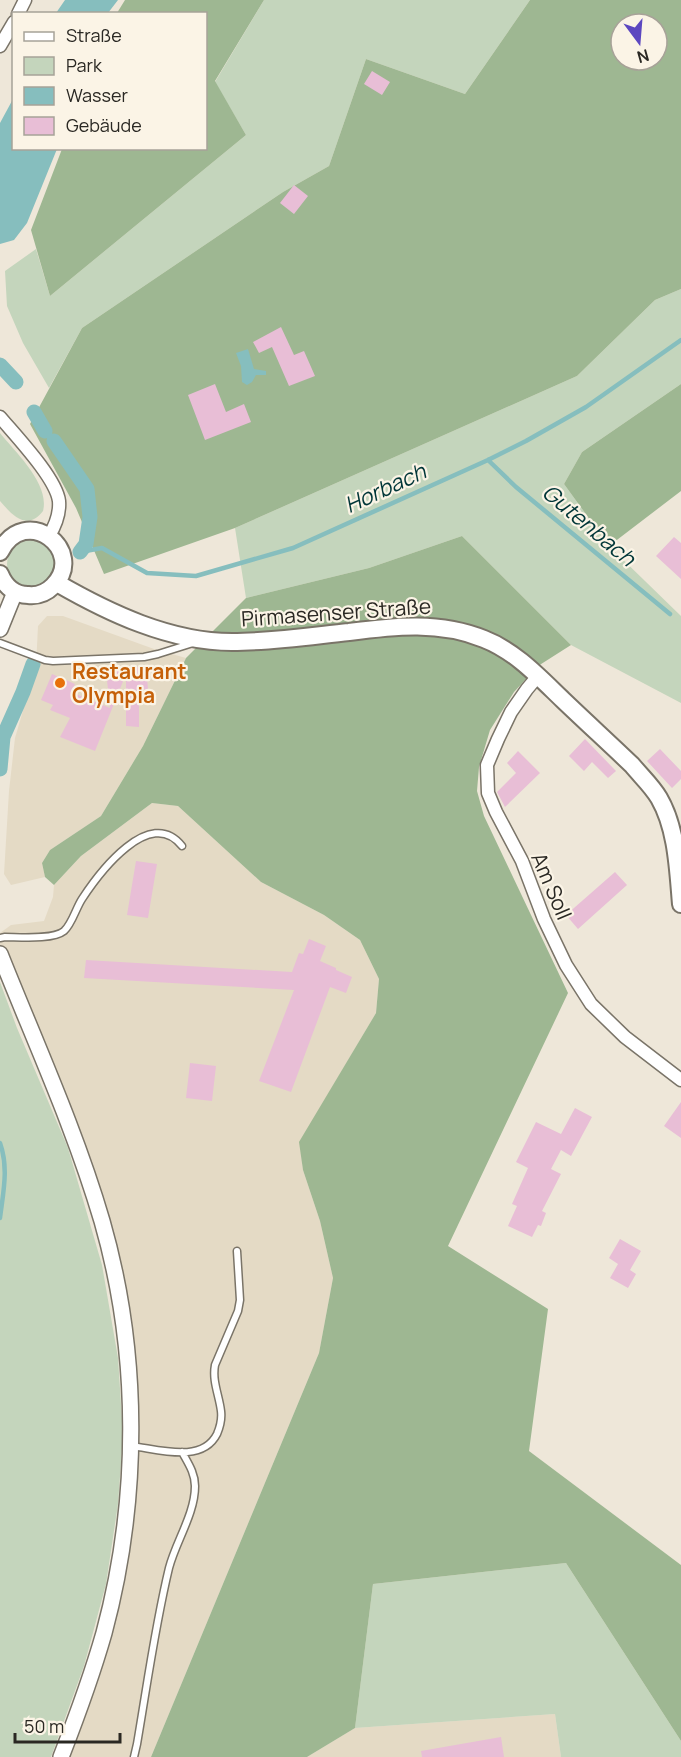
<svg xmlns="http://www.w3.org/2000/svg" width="681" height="1757" font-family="Manrope,sans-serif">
<rect width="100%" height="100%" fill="#eee7d9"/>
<path fill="#e4dac5" d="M47 616H63L154 649 186 658 143 746 101 816 50 850 42 863 45 877 11 885 4 874 9 791 15 738 36 666 38 626Z
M152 803 178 806 261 882 324 915 360 940 379 979 376 1013 300 1142 303 1170 320 1221 333 1278 319 1353 151 1757H61L104 1632 131 1446 112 1263 0 954V933L11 925 44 921 53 897 54 885 81 856Z
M555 1714 561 1757H307L355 1728Z"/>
<path fill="#c4d5bc" d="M264 0H530L465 94 366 59 329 166 283 192 82 328 49 388 23 343 7 306 5 271 36 249 50 296 246 135 215 82Z
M681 289V384L582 452 564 484 609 546 681 616V703L571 645 462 536 369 568 246 598 235 528 577 376 655 300Z
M0 433C16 453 50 484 43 511 27 532 12 515 0 501Z
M7 564a24 24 0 1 1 48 0a24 24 0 1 1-48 0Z
M0 982 17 1028 68 1148 102 1265 118 1358 123 1435 118 1504 106 1584 84 1666 51 1757H0Z
M566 1563 681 1741V1757H561L555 1714 355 1728 373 1584Z"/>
<path fill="#9eb792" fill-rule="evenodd" d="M125 0H264L215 81 246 135 50 296 31 230 62 149 206 148V14L117 13Z
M530 0H681V289L655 300 577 376 235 528 104 574 76 508 30 424 82 328 283 192 329 166 366 59 465 94ZM621 24H657V60H621Z
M681 384V491L609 546 564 484 582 452Z
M462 536 571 645 538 666 514 692 490 730 479 767 477 791 484 816 568 993 448 1246 548 1309 529 1451 681 1565V1741L566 1563 373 1584 355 1728 307 1757H151L319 1353 333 1278 320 1221 303 1170 299 1142 376 1013 379 979 360 940 324 915 261 882 178 806 152 803 81 856 54 885 45 877 42 863 50 850 101 816 143 746 186 658 246 598 369 568Z"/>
<path fill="#86bebe" d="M65 0H118L108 13H56Z
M13 99 14 148 57 149 27 223 14 240 0 244V123Z
M248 349 254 369 266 371V375H256L252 382 247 385 242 382 241 366 236 353Z"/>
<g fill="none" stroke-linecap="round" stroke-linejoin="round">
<path stroke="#86bebe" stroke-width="4.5" d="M488 460 516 487 670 614
M80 552 102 548 147 573 196 576 293 548 488 460 526 441 586 407 681 340
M0 1143C9 1168 3 1193 0 1218"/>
<path stroke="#86bebe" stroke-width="15" d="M0 365 16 382
M34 412 45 431
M54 441 87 489 90 517 86 544 80 552
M0 769 3 737 23 692 33 664"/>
</g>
<path fill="#e8bed6" d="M372 71 390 82 382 95 364 84Z
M294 185 308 196 294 214 280 203Z
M281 327 294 355 304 351 315 376 289 386 272 347 259 353 253 342Z
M215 384 226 412 244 404 251 422 205 440 188 395Z
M674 537 681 543V579L656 556Z
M146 666 148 689 139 690V727L126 726V674L95 751 60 737 70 718 50 710 53 705 41 700 52 674 75 684 71 692 110 708 106 671Z
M585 739 616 771 608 778 592 762 584 771 569 756Z
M660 749 681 771V779L672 788 647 761Z
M518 751 540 773 505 807 497 792 516 773 507 763Z
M136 861 157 864 148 918 127 915Z
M615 872 627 885 578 929 566 915Z
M309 939 326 946 320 961 336 968V970L352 977 346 993 330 987 291 1092 259 1081 294 990 84 978 86 960 292 972 299 953 303 954Z
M190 1063 216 1066 212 1101 186 1098Z
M681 1102V1138L664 1126Z
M575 1108 592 1117 571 1156 561 1150 551 1169 561 1174 542 1211 546 1213 541 1226 538 1225 532 1237 508 1226 517 1206 512 1204 528 1168 516 1162 536 1122 561 1134Z
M620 1239 641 1251 630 1270 636 1274 628 1288 610 1278 618 1264 609 1258Z
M501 1737 504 1757H422L421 1751Z"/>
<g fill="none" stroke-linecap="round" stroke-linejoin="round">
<g stroke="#7a7468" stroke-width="9">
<path id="service" d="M0 643 45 660 53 661 144 657 158 654 193 643
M0 938 5 937C19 937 53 940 64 931 72 924 76 908 82 899 99 873 150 805 182 846
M131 1446C158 1449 202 1464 217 1434 220 1427 222 1419 221 1411 219 1395 212 1381 215 1365L238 1311 240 1300 237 1251
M134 1757 137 1744C147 1686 155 1626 169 1568 176 1541 195 1514 195 1486 195 1473 188 1463 182 1452"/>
</g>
<g stroke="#7a7468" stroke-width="15">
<path id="minor" d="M18 14 25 0
M0 46 14 22
M0 417C16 436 56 478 59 501 60 513 55 526 49 536
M538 676 527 689 511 712 498 739 487 765 488 793 496 812 522 861 544 919 566 965 591 1004 625 1037 681 1080"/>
</g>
<g stroke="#7a7468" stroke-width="18">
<path id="tertiary" d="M0 629 15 592
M0 954C35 1042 75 1129 102 1221 140 1353 140 1499 104 1633 92 1675 77 1716 61 1757"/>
</g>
<g stroke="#7a7468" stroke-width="20">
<path id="secondary" d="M0 552C25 502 88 551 53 586 46 593 37 596 28 595 15 595 5 586 0 574
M57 583C109 613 170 642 232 642 271 642 311 636 349 632 395 626 440 621 484 639 515 651 539 677 563 700 586 722 609 743 632 765 641 776 652 786 659 798 677 829 678 870 681 904"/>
</g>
<use href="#service" stroke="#fff" stroke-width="6"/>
<use href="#minor" stroke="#fff" stroke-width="12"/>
<use href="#tertiary" stroke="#fff" stroke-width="15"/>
<use href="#secondary" stroke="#fff" stroke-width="16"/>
</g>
<circle fill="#e8710a" stroke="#fbf4e6" stroke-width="2" cx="60" cy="683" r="6"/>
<g text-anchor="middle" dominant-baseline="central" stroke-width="4.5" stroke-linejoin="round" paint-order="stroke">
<g font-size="21" fill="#2a2823" stroke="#fbf4e6">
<text transform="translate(336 612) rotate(-4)">Pirmasenser Straße</text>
<text transform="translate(552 886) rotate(67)">Am Soll</text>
</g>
<g font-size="21" font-weight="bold" fill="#c56008" stroke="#fbf4e6" text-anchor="start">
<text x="72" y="671">Restaurant<tspan x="72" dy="24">Olympia</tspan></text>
</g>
<g font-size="22" font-style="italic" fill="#003638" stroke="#fbf4e6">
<text transform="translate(385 488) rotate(-25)">Horbach</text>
<text transform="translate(589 525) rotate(40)">Gutenbach</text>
</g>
</g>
<rect x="12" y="12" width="195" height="138" fill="#fbf4e6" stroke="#a7a298" stroke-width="1.5"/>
<rect x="24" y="32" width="30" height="9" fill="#ffffff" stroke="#a7a298" stroke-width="1.5"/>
<text x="66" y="42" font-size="18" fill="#2a2823">Straße</text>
<rect x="24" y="57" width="30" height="18" fill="#c4d5bc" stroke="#a7a298" stroke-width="1.5"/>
<text x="66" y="72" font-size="18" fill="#2a2823">Park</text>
<rect x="24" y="87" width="30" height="18" fill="#86bebe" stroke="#a7a298" stroke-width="1.5"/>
<text x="66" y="102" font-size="18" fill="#2a2823">Wasser</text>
<rect x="24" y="117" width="30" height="18" fill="#e8bed6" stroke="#a7a298" stroke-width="1.5"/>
<text x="66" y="132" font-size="18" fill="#2a2823">Gebäude</text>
<g transform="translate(639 42) rotate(164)"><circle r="28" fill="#fbf4e6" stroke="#a7a298" stroke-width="1.5"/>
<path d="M0-4.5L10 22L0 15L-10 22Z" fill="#5c47c0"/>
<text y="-9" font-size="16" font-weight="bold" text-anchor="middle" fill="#2a2823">N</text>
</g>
<path d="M15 1733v9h105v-9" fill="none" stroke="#2a2823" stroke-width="3"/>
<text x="24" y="1733" font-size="18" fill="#2a2823" stroke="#fbf4e6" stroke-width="4.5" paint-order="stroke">50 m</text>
</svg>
